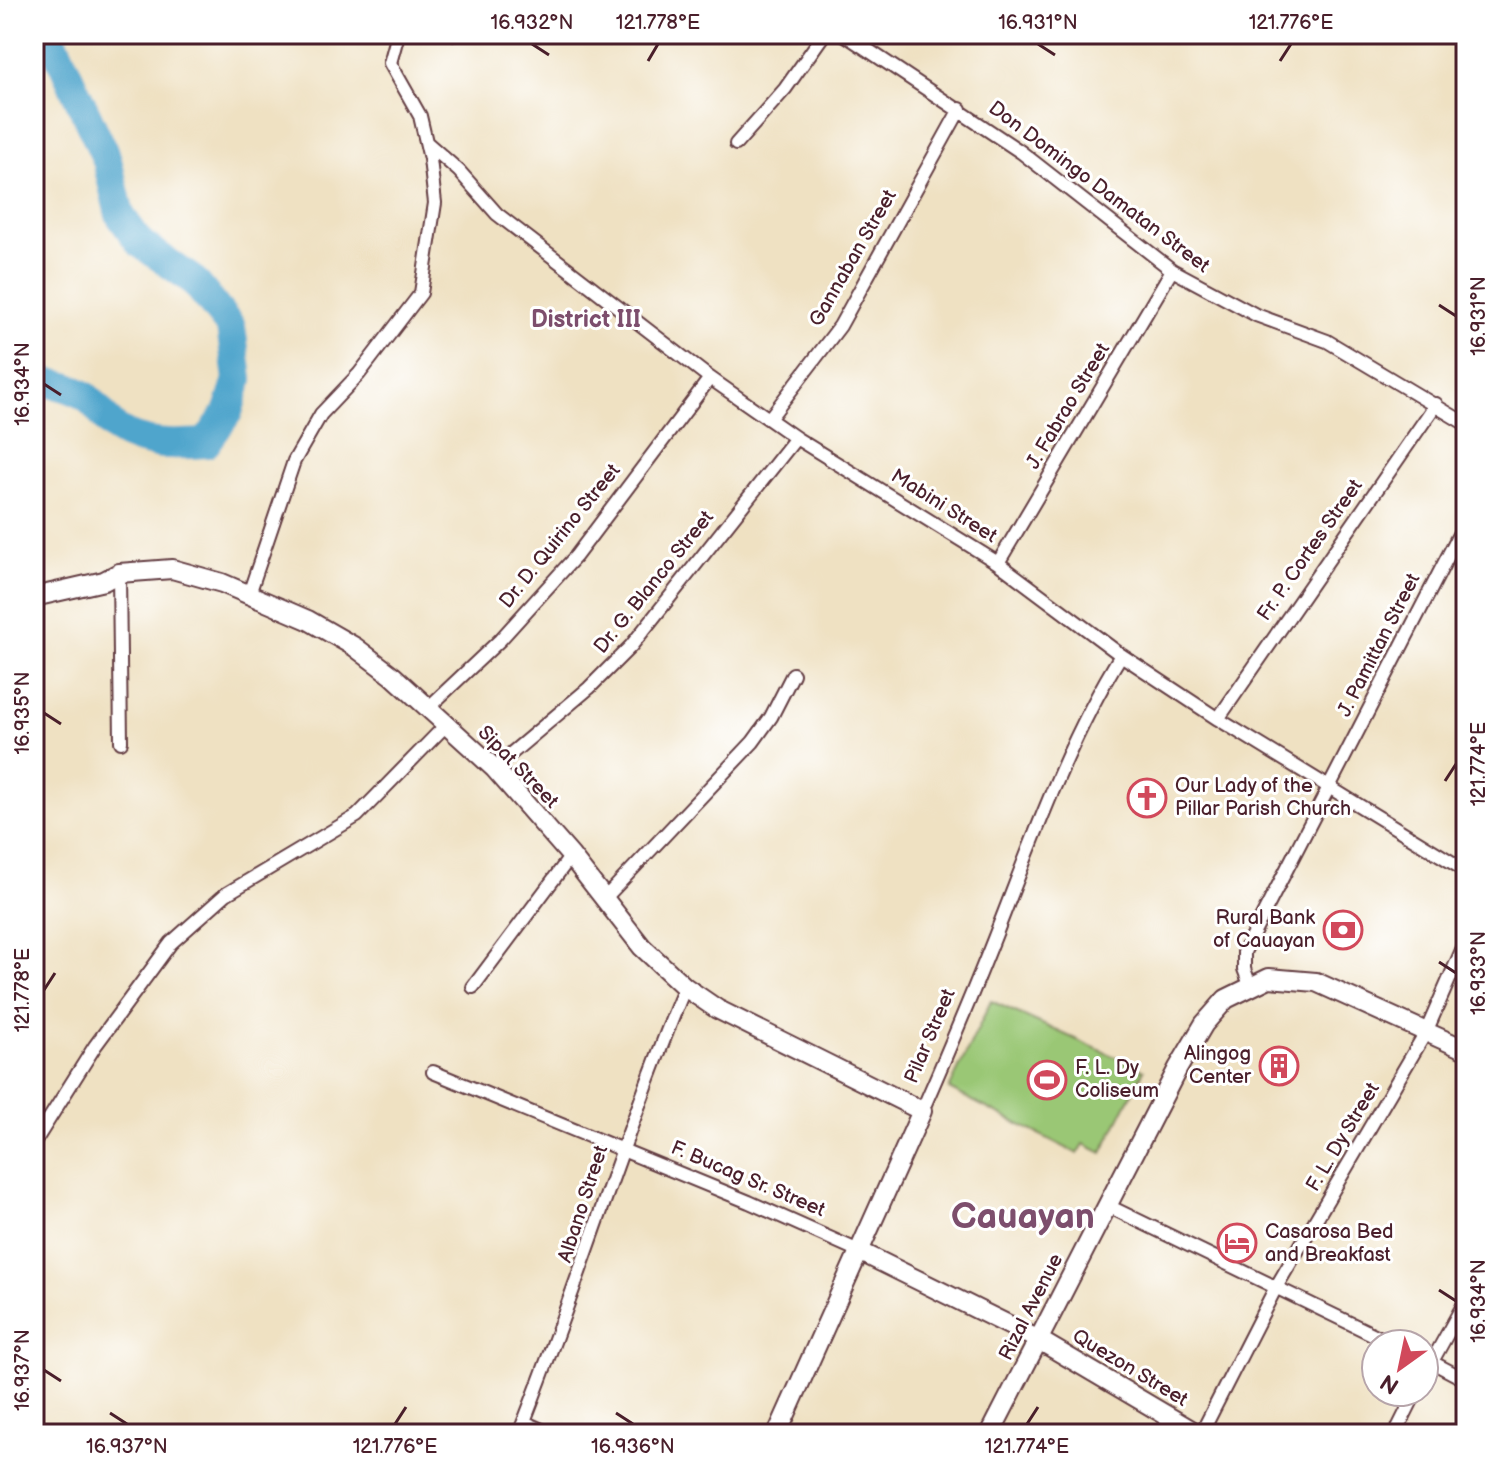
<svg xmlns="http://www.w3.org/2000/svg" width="1500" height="1468" font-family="'Balsamiq Sans',sans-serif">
<rect width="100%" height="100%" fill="#fff"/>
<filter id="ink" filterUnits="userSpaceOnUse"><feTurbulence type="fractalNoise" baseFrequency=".0125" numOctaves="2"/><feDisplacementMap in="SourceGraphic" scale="16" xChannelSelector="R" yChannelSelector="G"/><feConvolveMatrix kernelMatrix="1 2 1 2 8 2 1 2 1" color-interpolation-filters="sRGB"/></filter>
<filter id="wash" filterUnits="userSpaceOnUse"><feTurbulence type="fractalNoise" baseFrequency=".006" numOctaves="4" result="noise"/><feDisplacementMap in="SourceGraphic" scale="32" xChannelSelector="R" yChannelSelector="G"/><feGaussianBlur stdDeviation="1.8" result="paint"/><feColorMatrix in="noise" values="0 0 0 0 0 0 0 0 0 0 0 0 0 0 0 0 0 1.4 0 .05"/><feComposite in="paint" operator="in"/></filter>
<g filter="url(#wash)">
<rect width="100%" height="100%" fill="#efe1c2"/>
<path fill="#9ac775" stroke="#727350" stroke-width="2" d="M991 1001 1144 1070 1102 1153 1084 1144 1078 1154 949 1089Z"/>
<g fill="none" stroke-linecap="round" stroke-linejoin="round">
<path stroke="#50a5cc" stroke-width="30" d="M34 382C53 382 78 388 91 401 100 410 107 422 116 429 143 447 176 445 206 443L228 412 238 379 231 327 194 281 140 243 120 215 107 160 54 44 45 34"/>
</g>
</g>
<g filter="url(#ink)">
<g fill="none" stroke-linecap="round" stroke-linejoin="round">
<g stroke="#633c42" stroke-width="16">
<path id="street" d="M456 34H457
M844 34 1021 152 1172 270 1256 315 1327 341 1466 424
M426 142 459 171 497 214 710 378 796 438 998 563 1121 655 1218 719 1466 871
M736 144 785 89 824 34
M769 419 840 326 960 109
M998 563 1172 270
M119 573 121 742
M248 597 294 461 321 414 359 374 421 293 435 203 430 159 420 116 390 63 398 34
M428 708 500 640 576 556 710 378
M1218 719 1436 404
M494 768 589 688 631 646 796 438
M605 898 753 742 771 717 793 674
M1250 985 1244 969V952L1466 521
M473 987 571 856
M433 1072 749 1202 861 1252
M922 1111C949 1049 975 988 999 926 1035 834 1069 739 1121 655
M34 1143 95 1046 171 943 226 894 357 816 445 726
M1106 1205 1393 1344
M1426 1359 1466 1380
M1424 1376 1466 1300
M524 1422 551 1434
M519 1434C578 1286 624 1134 685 987
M1201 1434 1275 1289 1426 1032 1466 941
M1395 1434 1416 1392"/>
</g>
<g stroke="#633c42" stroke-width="22">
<path id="secondary" d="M34 597 104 581 119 573 172 569 222 583 308 620 355 647 393 676 494 768 571 856 642 947 685 987 717 1009 922 1111 777 1434
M861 1252 1039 1340 1198 1434
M990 1434 1178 1068 1204 1024 1226 999 1269 978 1316 982 1466 1050"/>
</g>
<use href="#street" stroke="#fff" stroke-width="12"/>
<use href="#secondary" stroke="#fff" stroke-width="18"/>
</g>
</g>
<path fill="none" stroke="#4a1f2b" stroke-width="3" d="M532 44 549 55M1038 44 1055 55M648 61 658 44M1280 61 1291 44M1439 305 1456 316M44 384 61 395M44 713 61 724M1445 781 1456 764M1439 962 1456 973M44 990 55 973M1439 1290 1456 1301M44 1370 61 1381M110 1413 127 1424M616 1413 633 1424M395 1424 406 1407M1027 1424 1038 1407"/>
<defs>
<g id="church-ring" transform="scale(2)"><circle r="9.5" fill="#fff" stroke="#d1495b" stroke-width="1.5"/><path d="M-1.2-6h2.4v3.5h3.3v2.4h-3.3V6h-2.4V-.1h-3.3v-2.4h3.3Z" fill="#d1495b"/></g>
<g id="bank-ring" transform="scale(2)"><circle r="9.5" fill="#fff" stroke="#d1495b" stroke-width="1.5"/><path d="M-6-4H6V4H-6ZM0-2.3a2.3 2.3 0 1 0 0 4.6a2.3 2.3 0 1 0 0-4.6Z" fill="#d1495b"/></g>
<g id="building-ring" transform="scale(2)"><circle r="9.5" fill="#fff" stroke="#d1495b" stroke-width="1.5"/><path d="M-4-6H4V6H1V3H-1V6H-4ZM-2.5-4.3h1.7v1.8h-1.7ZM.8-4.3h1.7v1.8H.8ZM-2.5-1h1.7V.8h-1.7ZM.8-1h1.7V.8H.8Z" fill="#d1495b"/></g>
<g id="stadium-ring" transform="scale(2)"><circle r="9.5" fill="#fff" stroke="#d1495b" stroke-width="1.5"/><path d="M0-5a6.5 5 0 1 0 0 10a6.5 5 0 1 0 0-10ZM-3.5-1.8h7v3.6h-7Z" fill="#d1495b"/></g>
<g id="hotel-ring" transform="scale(2)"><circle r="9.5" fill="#fff" stroke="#d1495b" stroke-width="1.5"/><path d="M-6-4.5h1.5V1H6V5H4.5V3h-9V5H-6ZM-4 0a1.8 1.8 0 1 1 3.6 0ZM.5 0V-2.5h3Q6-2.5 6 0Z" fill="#d1495b"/></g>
</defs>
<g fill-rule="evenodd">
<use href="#church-ring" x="1147" y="798"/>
<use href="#bank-ring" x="1343" y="930"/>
<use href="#building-ring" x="1279" y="1066"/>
<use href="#stadium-ring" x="1047" y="1080"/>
<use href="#hotel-ring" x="1237" y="1243"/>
</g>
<g text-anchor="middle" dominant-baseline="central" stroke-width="6" stroke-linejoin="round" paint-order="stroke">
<g font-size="20" fill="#4a1f2b" stroke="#fff">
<text transform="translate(1099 187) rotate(37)">Don Domingo Damatan Street</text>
<text transform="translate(853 258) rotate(-60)">Gannaban Street</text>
<text transform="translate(1068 406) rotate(-59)">J. Fabrao Street</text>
<text transform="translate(944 506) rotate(32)">Mabini Street</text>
<text transform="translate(560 536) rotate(-51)">Dr. D. Quirino Street</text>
<text transform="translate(1310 550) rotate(-55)">Fr. P. Cortes Street</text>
<text transform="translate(654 582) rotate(-51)">Dr. G. Blanco Street</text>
<text transform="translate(1379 645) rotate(-63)">J. Pamittan Street</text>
<text transform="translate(518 767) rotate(46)">Sipat Street</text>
<text transform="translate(930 1036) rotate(-67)">Pilar Street</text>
<text transform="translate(1343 1137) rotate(-59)">F. L. Dy Street</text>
<text transform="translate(748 1179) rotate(23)">F. Bucag Sr. Street</text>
<text transform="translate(583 1204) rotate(-72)">Albano Street</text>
<text transform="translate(1031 1307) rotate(-63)">Rizal Avenue</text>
<text transform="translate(1130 1368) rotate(31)">Quezon Street</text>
</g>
<g font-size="20" fill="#4a1f2b" stroke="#fff" text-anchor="start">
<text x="1175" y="786">Our Lady of the<tspan x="1175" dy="23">Pillar Parish Church</tspan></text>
<text x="1315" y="918" text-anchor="end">Rural Bank<tspan x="1315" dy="23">of Cauayan</tspan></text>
<text x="1251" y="1054" text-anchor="end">Alingog<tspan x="1251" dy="23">Center</tspan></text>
<text x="1075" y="1068">F. L. Dy<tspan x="1075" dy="23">Coliseum</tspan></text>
<text x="1265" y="1232">Casarosa Bed<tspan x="1265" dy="23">and Breakfast</tspan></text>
</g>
<g font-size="24" font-weight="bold" fill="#7d4e6d" stroke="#fff">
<text x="586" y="319">District III</text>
</g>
<g font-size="36" font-weight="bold" fill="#7d4e6d" stroke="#fff">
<text x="1023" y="1217">Cauayan</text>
</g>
</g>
<rect width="1500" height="1468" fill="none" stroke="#fff" stroke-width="88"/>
<g transform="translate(1400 1368) rotate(213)"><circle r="38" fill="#ffffff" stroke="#b7a5aa" stroke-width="2"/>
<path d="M0-6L14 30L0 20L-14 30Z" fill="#d1495b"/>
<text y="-12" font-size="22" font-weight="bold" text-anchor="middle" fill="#4a1f2b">N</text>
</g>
<rect x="44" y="44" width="1412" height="1380" fill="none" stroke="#4a1f2b" stroke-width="3"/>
<g font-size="20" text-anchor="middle" fill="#4a1f2b">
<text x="532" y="29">16.932°N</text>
<text x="658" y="29">121.778°E</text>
<text x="1038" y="29">16.931°N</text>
<text x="1291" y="29">121.776°E</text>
<text transform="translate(1478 316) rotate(-90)" y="7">16.931°N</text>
<text transform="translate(22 384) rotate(-90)" y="7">16.934°N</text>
<text transform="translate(22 713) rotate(-90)" y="7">16.935°N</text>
<text transform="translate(1478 764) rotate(-90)" y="7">121.774°E</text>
<text transform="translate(1478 973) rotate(-90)" y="7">16.933°N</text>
<text transform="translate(22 990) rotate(-90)" y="7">121.778°E</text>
<text transform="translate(1478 1301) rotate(-90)" y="7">16.934°N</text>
<text transform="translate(22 1370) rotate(-90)" y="7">16.937°N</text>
<text x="127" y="1453">16.937°N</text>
<text x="395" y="1453">121.776°E</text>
<text x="633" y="1453">16.936°N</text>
<text x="1027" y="1453">121.774°E</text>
</g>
</svg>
